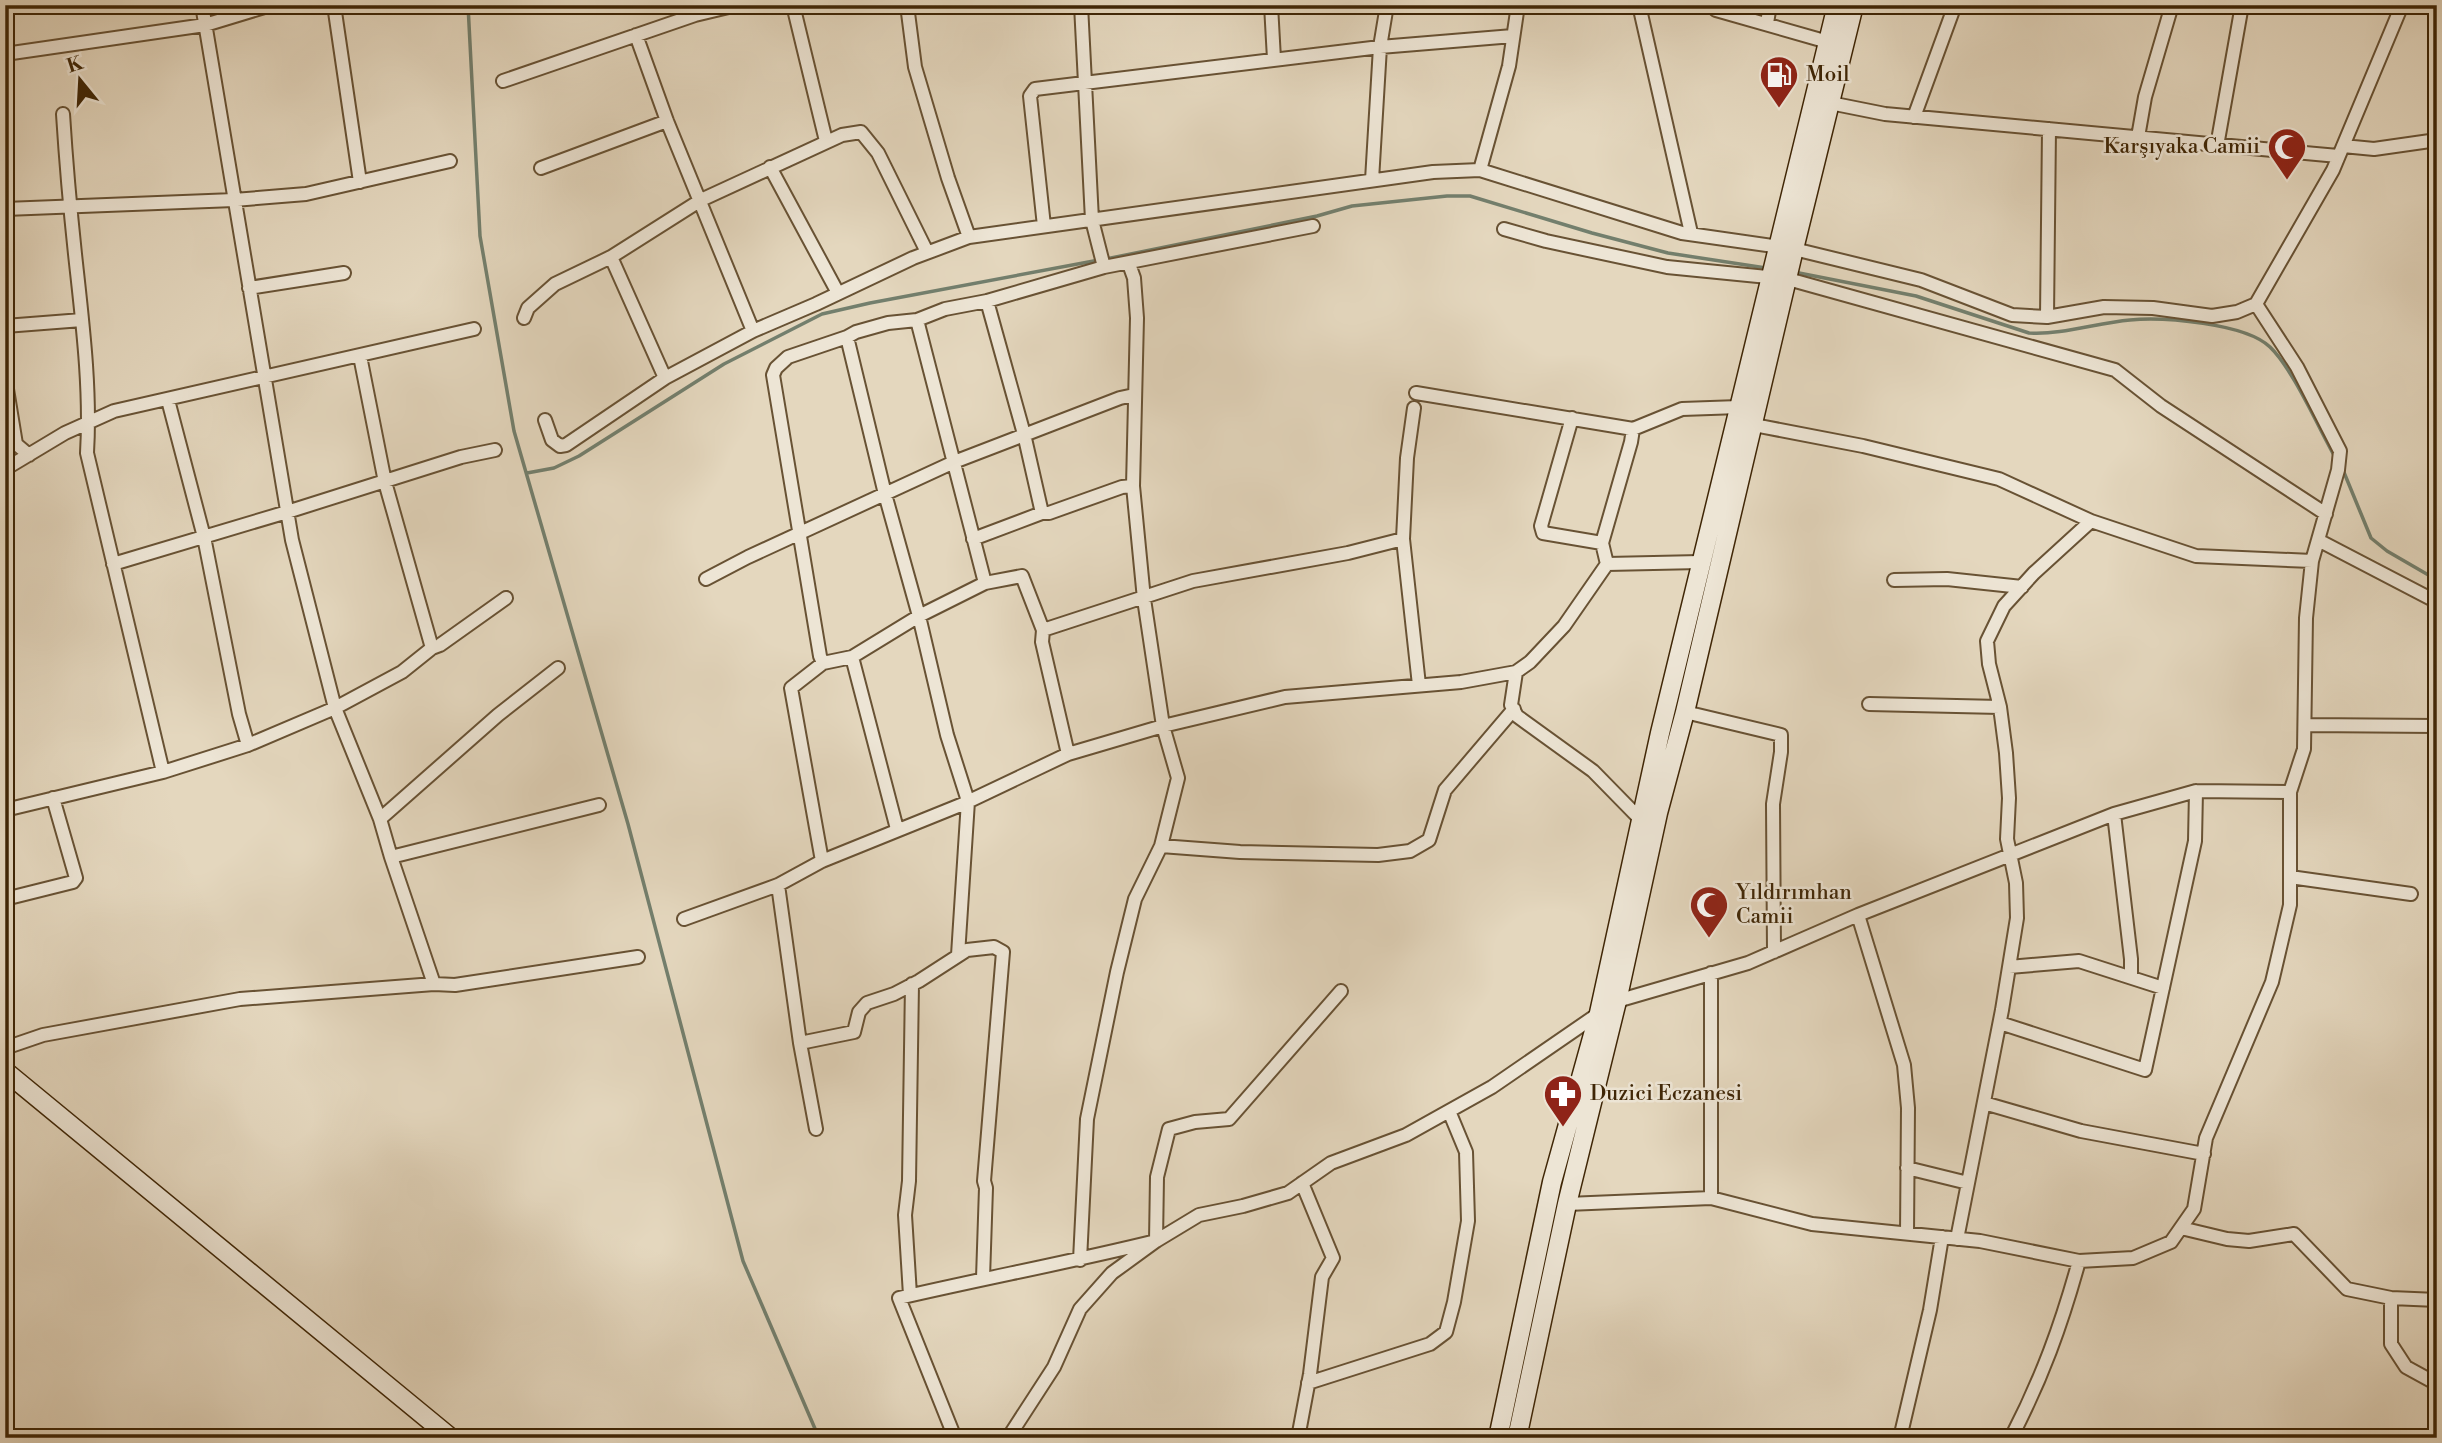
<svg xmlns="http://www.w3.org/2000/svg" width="2442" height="1443" font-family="'Libre Bodoni',serif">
<rect width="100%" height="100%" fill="#e4d7be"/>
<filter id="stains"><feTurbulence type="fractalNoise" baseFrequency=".00286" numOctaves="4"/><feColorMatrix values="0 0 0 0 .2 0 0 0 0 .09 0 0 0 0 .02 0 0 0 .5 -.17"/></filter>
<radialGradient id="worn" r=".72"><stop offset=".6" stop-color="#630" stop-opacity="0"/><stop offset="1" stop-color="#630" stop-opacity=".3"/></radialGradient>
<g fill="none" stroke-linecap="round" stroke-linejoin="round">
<path stroke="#737f6d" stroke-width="3.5" d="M468 5 480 236 514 431 628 824 743 1261 819 1438
M1106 259 1317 216 1352 206 1447 196H1470L1592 233 1668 253 1766 268
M1794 272 1916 296 2029 333C2063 335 2096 323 2130 320 2163 317 2245 323 2270 347 2293 369 2318 427 2335 457
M2343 470 2371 538 2387 551 2437 580
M527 473 554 468 579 456 724 364 822 314 870 303 1099 260"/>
<g stroke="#685234" stroke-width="16">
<path id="minor" d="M202 5 292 540 335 708 380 819 391 857
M334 5 360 182
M793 5 826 141
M907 5 915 67 948 178 969 237
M1081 5 1092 220 1104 267
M1271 5 1274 59
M1639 5 1691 233
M1715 5 1716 10 1828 42
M1767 23 1770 5
M636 35 667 121 753 331
M5 54 205 25 271 5
M503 81 695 15 737 5
M1830 103 1885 114 2338 156
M63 114C66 161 70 207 75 254 82 319 91 387 87 453L163 772
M1914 117 1955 5
M2138 137 2145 97 2172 5
M2217 146 2242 5
M2343 146 2374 149 2437 140
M770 167 838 293
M541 168 667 121
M1480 170 1509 66 1518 5
M1372 180 1380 47 1387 5
M5 209 234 200 306 194 450 161
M1044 226 1030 96 1035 89 1380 47 1513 36
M1504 229 1546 241 1667 267 1788 279 2115 370 2161 406 2326 514
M611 257 665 378
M249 288 344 273
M987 301 1024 434 1042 513
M2047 317 2049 129
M524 318 528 308 555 284 611 257 701 200 842 135 861 132 878 153 927 252
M917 320 985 583
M5 326 82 320
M847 337 885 494 919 616 947 735 968 801 958 955
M360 356 385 482 432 648
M5 377 16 444 29 455
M1416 393 1633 429 1682 409 1739 407
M168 400 204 537 239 714 248 745
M1414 408 1407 458 1403 539 1419 685
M1572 418 1541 526 1543 533 1602 543
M545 420 552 440 560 446 566 445 665 378 753 331 816 304 913 258 969 237 1433 172 1480 170 1682 233 1794 249 1921 280 2012 315 2047 317 2104 307 2153 308 2212 316 2237 312 2256 304 2333 170 2402 5
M1754 425 1863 446 1999 479 2091 521 2196 556 2312 561
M5 469 65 433 114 411 474 329
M973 539 1042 513H1049L1122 487 1133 486
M2318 540 2437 602
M113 564 287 512 461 457 495 450
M1607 564 1700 562
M706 579 748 557 954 462 1120 398 1134 395
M1894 580 1947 579 2022 587
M1043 630 1193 581 1348 553 1403 539
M852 657 897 829
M823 663 820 656 773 375 776 368 788 357 847 337 856 332 888 323 917 320 945 309 987 301 1104 267 1313 226
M1516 672 1511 705 1517 716 1593 771 1642 821
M1869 704 2000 707
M1685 712 1781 735V752L1773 804 1774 952
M2305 725 2437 726
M5 810 163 772 248 745 335 708 402 672 432 648 440 645 506 598
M2114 814 2131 959V976
M380 819 498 715 558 668
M1161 846 1240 852 1378 855 1410 851 1429 840 1445 790 1514 709
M822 861 791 688 823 663 852 657 919 616 985 583 1022 576 1043 630 1042 642 1068 754
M2290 877 2411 894
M778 885 800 1043 816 1129
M5 899 73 882 76 878 53 798
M1858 915 1904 1065 1908 1108 1907 1233
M684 919 778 885 822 861 963 804 1068 754 1163 726 1285 697 1461 682 1516 672 1530 662 1564 626 1607 564 1602 543 1631 442 1633 429
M2009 967 2079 961 2163 988
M1711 973V1198
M434 984 391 857 599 805
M2000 1023 2145 1070 2195 841 2196 791
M800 1043 854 1032 859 1012 867 1003 894 994 919 981 967 950 994 947 1003 952 984 1181 986 1188 983 1278
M5 1048 43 1035 240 999 434 984 455 985 638 957
M1984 1103 2081 1131 2204 1154
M1907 1168 1968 1183
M1567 1204 1711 1198 1812 1224 1980 1241 2079 1261 2133 1258 2171 1242 2194 1209 2206 1138 2272 982 2290 905V792L2304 749 2306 618 2312 561 2338 470 2340 451 2297 367 2256 304
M2181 1228 2227 1239 2249 1241 2294 1234 2347 1289 2391 1298 2437 1300
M1957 1239 2002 1010 2017 918 2016 883 2007 839 2009 798 2006 753 2000 707 1989 664 1987 641 2004 606 2034 573 2091 521
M1080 1260 1087 1119 1117 972 1135 899 1161 846 1178 778 1163 726 1144 599 1133 486 1137 318 1134 278 1129 264
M910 1295 905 1215 909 1181 912 984
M2391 1298V1344L2406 1367 2437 1384
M1308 1383 1430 1344 1446 1332 1454 1302 1468 1221 1466 1152 1449 1111
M955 1438 899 1298C985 1278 1071 1262 1156 1241L1157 1177 1169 1129 1195 1122 1229 1119 1341 991
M1008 1438 1054 1367 1080 1309 1112 1273 1156 1241 1199 1215 1243 1206 1288 1193 1331 1163 1406 1135 1492 1087 1617 1001 1748 963 1858 915 2114 814 2196 791 2290 792
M1298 1438 1310 1374 1322 1277 1333 1258 1302 1183
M1900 1438 1930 1310 1942 1237
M2011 1438C2042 1378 2061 1326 2079 1261"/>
</g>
<g stroke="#3f2606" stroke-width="21">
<path id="secondary" d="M5 1071 451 1438
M1498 1438 1552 1182 1599 1013 1660 733 1837 5
M1517 1438 1567 1204 1617 1001 1658 813 1685 712 1794 249 1854 5"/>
</g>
<use href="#minor" stroke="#ede5d5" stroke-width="12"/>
<use href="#secondary" stroke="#ede5d5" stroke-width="18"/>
</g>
<defs>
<g id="fuel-pin" transform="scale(2.0125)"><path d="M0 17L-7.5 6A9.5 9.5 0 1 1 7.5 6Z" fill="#8f2418" stroke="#ede5d5"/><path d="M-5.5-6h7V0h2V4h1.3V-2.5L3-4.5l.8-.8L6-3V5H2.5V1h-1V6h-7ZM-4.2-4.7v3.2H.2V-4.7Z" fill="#fff"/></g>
<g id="mosque-pin" transform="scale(2.0125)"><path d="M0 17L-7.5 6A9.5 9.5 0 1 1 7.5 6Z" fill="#8f2418" stroke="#ede5d5"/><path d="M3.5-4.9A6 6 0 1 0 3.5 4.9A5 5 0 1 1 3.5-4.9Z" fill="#fff"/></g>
<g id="pharmacy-pin" transform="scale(2.0125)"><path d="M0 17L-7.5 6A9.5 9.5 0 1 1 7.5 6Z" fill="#8f2418" stroke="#ede5d5"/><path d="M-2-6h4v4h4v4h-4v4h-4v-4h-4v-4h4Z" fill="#fff"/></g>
</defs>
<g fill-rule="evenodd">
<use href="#fuel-pin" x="1779" y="75"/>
<use href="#mosque-pin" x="2287" y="147"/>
<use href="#mosque-pin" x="1709" y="905"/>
<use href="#pharmacy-pin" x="1563" y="1094"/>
</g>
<g text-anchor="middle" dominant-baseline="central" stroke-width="5" stroke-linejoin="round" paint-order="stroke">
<g font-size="21" fill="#3f2606" stroke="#ede5d5" text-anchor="start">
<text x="1806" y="75">Moil</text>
<text x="2260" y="147" text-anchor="end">Karşıyaka Camii</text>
<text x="1736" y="893">Yıldırımhan<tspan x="1736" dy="24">Camii</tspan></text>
<text x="1590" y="1094">Duzici Eczanesi</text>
</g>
</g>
<rect width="2442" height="1443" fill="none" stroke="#e4d7be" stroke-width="28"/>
<rect x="7" y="7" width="2428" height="1429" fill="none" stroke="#3f2606" stroke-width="3.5"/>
<rect x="14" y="14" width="2414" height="1415" fill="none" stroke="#3f2606" stroke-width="2"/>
<g transform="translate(80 80) rotate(342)" stroke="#ede5d5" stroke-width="5" paint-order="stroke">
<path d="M0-5L12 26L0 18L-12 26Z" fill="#3f2606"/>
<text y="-10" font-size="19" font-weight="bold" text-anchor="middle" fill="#3f2606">K</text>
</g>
<rect width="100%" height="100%" filter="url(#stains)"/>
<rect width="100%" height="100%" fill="url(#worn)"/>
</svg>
